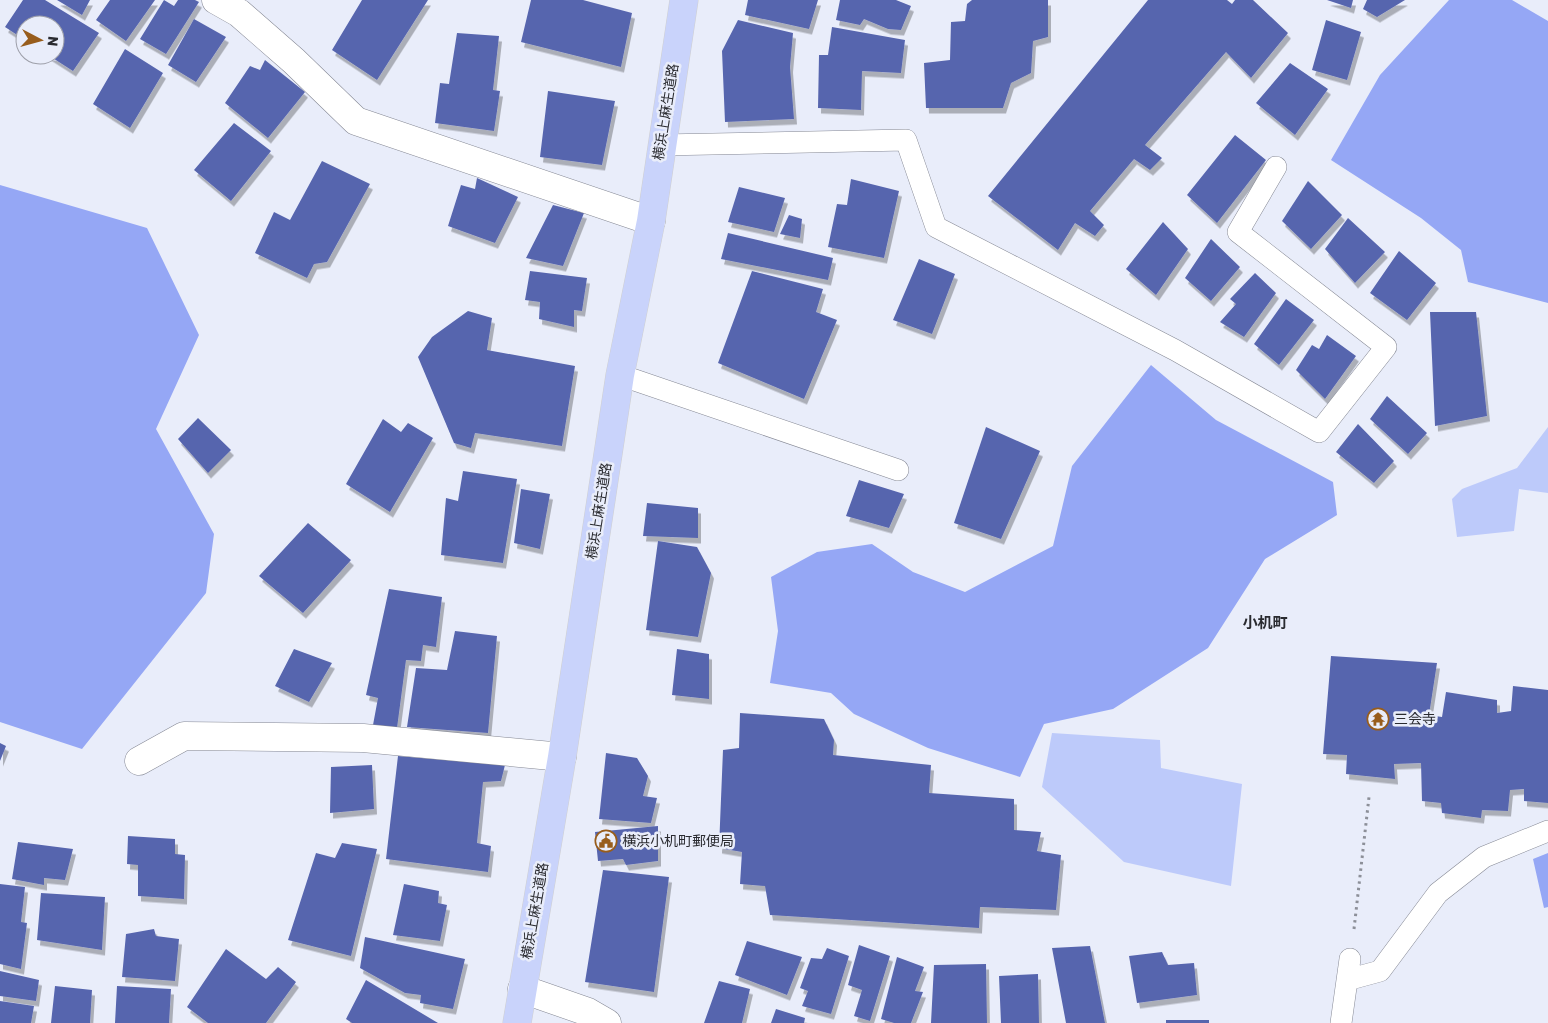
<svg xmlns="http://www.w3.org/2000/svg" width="1548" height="1023" font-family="Rubik,'Noto Sans JP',sans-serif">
<defs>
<filter id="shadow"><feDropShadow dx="3" dy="5.5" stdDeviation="0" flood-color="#0004"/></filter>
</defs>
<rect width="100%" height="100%" fill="#e9edfa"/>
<path fill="#bdcafa" d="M1548 427V493L1519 489 1514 531 1457 537 1452 499 1462 489 1517 468Z
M1052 733 1160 740 1161 768 1242 784 1231 886 1124 862 1042 787Z"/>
<path fill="#95a7f5" d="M1449 0H1512L1548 21V303L1468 282 1461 250 1421 218 1331 160 1380 75Z
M0 185 147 228 199 335 156 429 214 534 206 593 82 749 0 722Z
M1151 365 1216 420 1333 482 1337 515 1265 559 1208 648 1113 709 1044 724 1020 777 928 748 854 714 831 693 770 683 778 631 771 577 817 552 872 544 913 572 965 592 1053 546 1072 466Z
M1548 853V907L1544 908 1533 859Z"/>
<path fill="#5765ae" filter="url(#shadow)" d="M23 0H45L99 33 73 71 48 55H55V25H25V40L5 27Z
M57 0H90L82 15Z
M110 0H155L126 41 96 20Z
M164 0 174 6 178 0H195L199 2 166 54 140 39Z
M362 0H428L377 80 332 50Z
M531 0H583L632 13 621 67 521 42Z
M748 0H818L809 29 745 15Z
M840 0H896L911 6 901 30 888 29 864 19 860 25 836 20Z
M972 0H1048V37L1033 41 1031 73 1011 83 1003 108H926L924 63 950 60 951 22 965 21 967 4Z
M1148 0H1227L1232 4 1235 0H1253L1288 33 1251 78 1226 52 1145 145 1162 158 1150 170 1134 159 1090 211 1104 225 1095 236 1075 223 1058 250 988 196Z
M1327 0H1353L1351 8Z
M1367 0H1405L1377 17 1363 9Z
M194 19 226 37 196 82 168 65Z
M738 20 793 33 790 67 794 119 725 122 722 51Z
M1326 20 1361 32 1347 80 1312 70Z
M832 27 905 40 901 73 862 71 861 110 818 108 819 55H828Z
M457 33 499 36 493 90 500 91 494 131 435 123 440 83 449 84Z
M125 49 163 73 130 128 93 104Z
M265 60 305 92 268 138 225 103 250 66 260 70Z
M1290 63 1328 89 1295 135 1256 103Z
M548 91 615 101 602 165 540 157Z
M234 123 271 151 231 201 194 170Z
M1235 135 1266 160 1217 223 1187 195Z
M322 161 370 184 327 262 314 264 307 278 255 253 274 212 290 220Z
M477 178 518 197 495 243 448 226 461 185 475 189Z
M851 179 899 191 884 258 828 247 837 204 847 205Z
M1308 181 1342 215 1311 249 1282 221Z
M739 187 785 198 774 232 728 222Z
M553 205 584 213 563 266 526 258Z
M789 215 802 219 800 238 780 234Z
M1348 218 1385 252 1355 283 1325 249Z
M1163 222 1188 249 1156 295 1126 269Z
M728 233 833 258 828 280 721 259Z
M1211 239 1240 267 1211 301 1185 278Z
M1399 251 1436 283 1407 320 1370 293Z
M919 259 955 274 932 334 893 320Z
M530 271 587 278 582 311 574 310V327L539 319 540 302 525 300Z
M752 271 823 289 816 312 837 320 804 399 718 363Z
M1255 273 1276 293 1244 337 1220 322 1236 304 1230 299Z
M1286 299 1314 320 1279 365 1254 344Z
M468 311 492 318 487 350 575 366 562 446 475 433 471 448 454 443 418 357 432 337Z
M1430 312H1476L1487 416 1435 426Z
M1327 335 1356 356 1325 399 1296 370 1312 345 1319 349Z
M1387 396 1427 433 1408 454 1370 419Z
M198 418 231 450 208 473 178 439Z
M383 419 401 432 408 423 433 438 390 512 346 484Z
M1358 424 1394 461 1374 483 1336 452Z
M986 427 1040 451 1001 539 954 523Z
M463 471 517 479 503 563 441 555 446 498 458 501Z
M859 480 904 494 889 528 846 516Z
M521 489 550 494 540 549 514 543Z
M647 503 698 508V538L643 536Z
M308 523 351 560 303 613 259 576Z
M658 541 697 547 711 573 698 637 646 630Z
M389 589 442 597 436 647 423 645 421 661 406 660 397 728 373 725 378 698 366 695Z
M455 631 497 636 488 733 407 727 416 668 447 670Z
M294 649 332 663 309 702 275 686Z
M677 649 709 654V699L672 695Z
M1331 656 1437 663 1429 715 1442 717 1446 692 1497 700V713L1511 711 1513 686 1548 690V803L1524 801V789L1510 790 1508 811 1482 810 1481 818 1442 813 1441 803 1422 801 1421 763 1394 764 1395 779 1346 774 1347 755 1323 754Z
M740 713 824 719 834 740 833 755 931 765 929 793 1014 799V830L1041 832 1037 851 1061 855 1056 910 980 907 979 928 770 915 765 886 740 884 742 852 719 848 723 750 739 748Z
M0 743 6 746 0 761Z
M606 753 637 758 648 776 643 796 657 798 651 823 599 819Z
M398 756 505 765 501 781 483 782 477 843 491 846 488 872 386 859Z
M372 765 374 809 330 813 331 767Z
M658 826V861L626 865 623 859 598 861 595 832Z
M128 836 175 839V854L185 855 184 899 138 896V865L127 864Z
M18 842 73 849 65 880 44 878V885L12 879Z
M342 843 377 849 351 956 288 940 316 853 335 858Z
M603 870 669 877 654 992 585 982Z
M0 884 25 887 21 922 27 923 21 969 0 964Z
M404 884 439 891 438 903 447 905 440 941 393 935Z
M41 893 105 897 102 950 37 940Z
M154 929 156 936 179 939 175 981 122 977 126 934Z
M365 937 465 959 453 1009 420 1003 421 995 405 993 360 968Z
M747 941 802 957 787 995 735 975Z
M859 945 890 956 870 1021 854 1016 862 990 848 985Z
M1090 946 1105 1023H1066L1052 948Z
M827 948 849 956 831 1014 802 1006 808 991 800 988 811 958 822 959Z
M226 949 266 979 278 967 296 982 266 1023H208L187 1007Z
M1162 952 1168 965 1194 963 1197 995 1137 1003 1129 956Z
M897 957 924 967 915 991 923 992 911 1023H894L881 1019Z
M986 964 987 1023H931L934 965Z
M0 971 39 980 36 1001 0 996Z
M1038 974 1039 1023H1001L999 976Z
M366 980 438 1023H352L346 1019Z
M719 981 750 989 742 1023H704Z
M55 986 92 990 90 1023H51Z
M117 986 171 989 169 1023H115Z
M0 1001 34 1006 31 1023H0Z
M776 1009 805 1018 804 1023H771Z
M1166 1020H1209V1023H1166Z"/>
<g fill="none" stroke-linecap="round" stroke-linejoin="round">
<g stroke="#858894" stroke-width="22">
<path id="lane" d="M661 145 906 140 936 227 1175 350 1319 432 1386 347 1238 232 1276 167
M620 375 898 470
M1347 980 1380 971 1438 893 1484 857 1548 831
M1341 1023 1350 959"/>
</g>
<g stroke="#858894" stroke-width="29">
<path id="street" d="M216 0 239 13 294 61 356 121 651 221
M139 761 184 736 363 738 562 757
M522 989 588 1012 607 1023"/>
</g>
<g stroke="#d0d0d1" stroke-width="29">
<path id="primary" d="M517 1023 562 757 620 375 651 221 684 0"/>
</g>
<path stroke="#8c8f98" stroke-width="3" stroke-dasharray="2.5 4" stroke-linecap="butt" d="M1354 929 1369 797"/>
<use href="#lane" stroke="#fff" stroke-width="21"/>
<use href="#street" stroke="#fff" stroke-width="28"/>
<use href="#primary" stroke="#c9d3fb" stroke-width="28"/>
</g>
<defs>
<g id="temple-ring" transform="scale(1.125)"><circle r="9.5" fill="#e9edfa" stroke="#985d1c" stroke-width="1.5"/><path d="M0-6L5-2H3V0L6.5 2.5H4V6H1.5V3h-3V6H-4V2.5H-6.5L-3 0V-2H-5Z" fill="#985d1c"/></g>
<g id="civic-ring" transform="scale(1.125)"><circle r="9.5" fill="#e9edfa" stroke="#985d1c" stroke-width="1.5"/><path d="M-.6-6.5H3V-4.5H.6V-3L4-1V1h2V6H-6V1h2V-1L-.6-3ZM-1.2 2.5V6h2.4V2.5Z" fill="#985d1c"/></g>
</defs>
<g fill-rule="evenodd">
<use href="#temple-ring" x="1378" y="719"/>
<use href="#civic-ring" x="606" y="841"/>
</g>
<g text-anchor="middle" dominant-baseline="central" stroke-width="5" stroke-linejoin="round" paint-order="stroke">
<g font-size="14" fill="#2a2b30" stroke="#e9edfa">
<text transform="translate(666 112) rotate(-81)">横浜上麻生道路</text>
<text transform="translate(599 511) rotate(-81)">横浜上麻生道路</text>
<text transform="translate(535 911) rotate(-80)">横浜上麻生道路</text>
</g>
<g font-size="14" fill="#2a2b30" stroke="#e9edfa" text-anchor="start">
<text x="1394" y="719">三会寺</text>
<text x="622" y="841">横浜小机町郵便局</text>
</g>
<g font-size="15" font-weight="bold" fill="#2a2b30" stroke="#e9edfa">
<text x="1265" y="623">小机町</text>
</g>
</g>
<g transform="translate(40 40) rotate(96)"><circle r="24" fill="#e9edfa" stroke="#9d9fa9"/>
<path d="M0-4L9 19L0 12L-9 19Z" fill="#985d1c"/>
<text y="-8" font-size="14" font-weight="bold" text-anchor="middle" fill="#2a2b30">N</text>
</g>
</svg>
